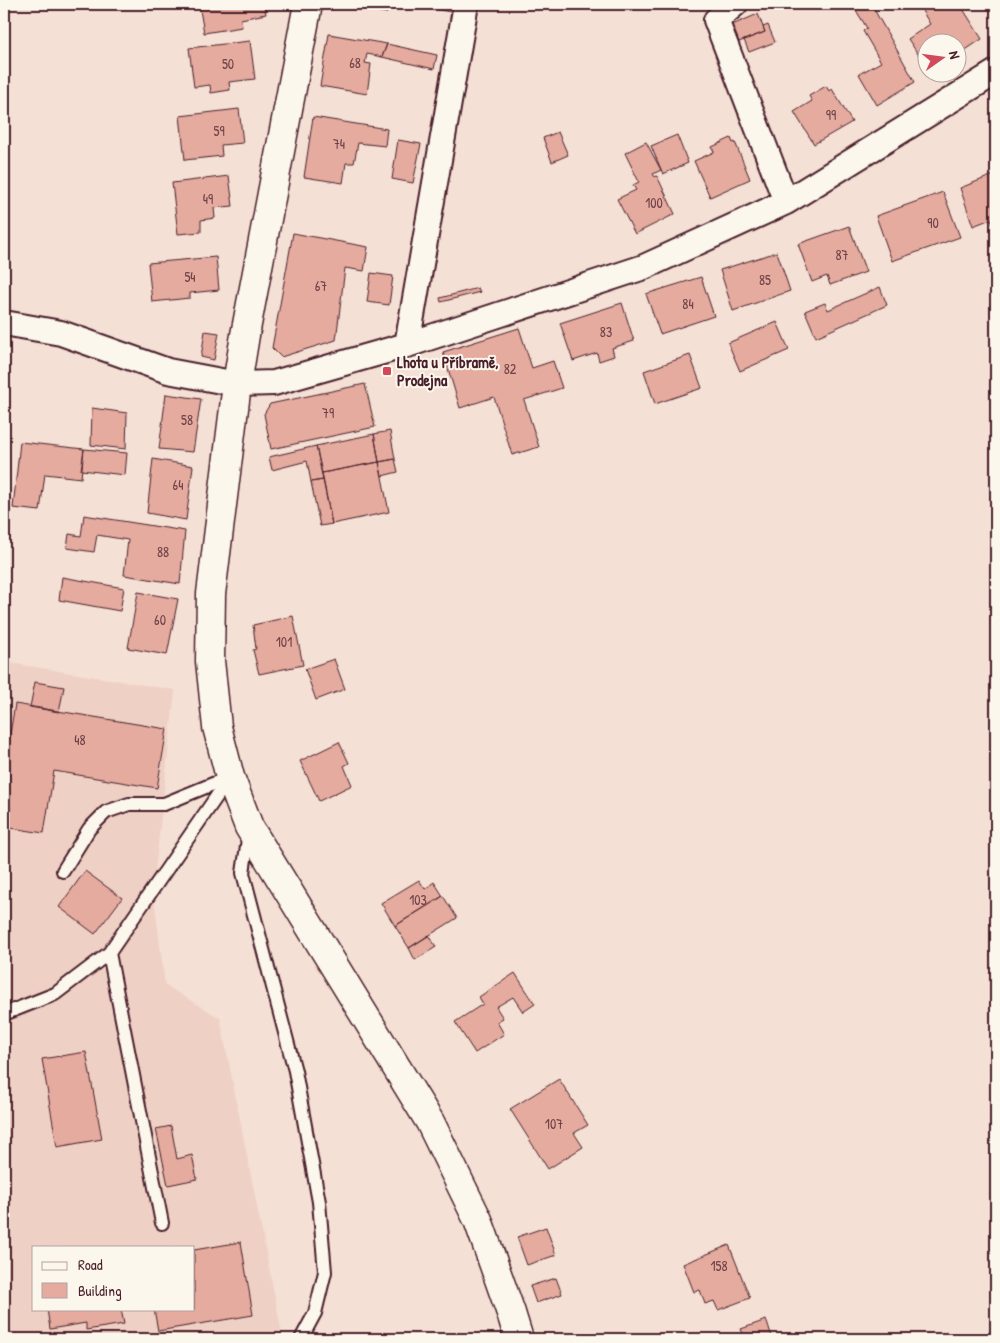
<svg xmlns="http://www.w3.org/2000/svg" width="1000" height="1343" font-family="'Patrick Hand',sans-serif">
<rect width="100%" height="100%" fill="#f4e0d5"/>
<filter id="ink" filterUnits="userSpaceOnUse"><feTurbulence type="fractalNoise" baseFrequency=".02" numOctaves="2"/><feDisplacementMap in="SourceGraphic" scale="10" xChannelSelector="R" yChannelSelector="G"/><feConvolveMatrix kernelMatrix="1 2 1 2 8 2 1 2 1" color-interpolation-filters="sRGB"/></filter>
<g filter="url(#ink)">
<path fill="#efd0c4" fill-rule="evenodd" d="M4 662 175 690 153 890 165 985 220 1018 283 1339H4ZM34 1247H194V1309H34Z"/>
<path fill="#e4ab9e" stroke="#4a1f2b" d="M199 4H264L266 14 241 19 242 27 204 33Z
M334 4H389L387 13Z
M405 4H452L451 12Z
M852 4H871L915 82 877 105 859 74 881 62 863 31 867 28Z
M918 4H965L967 6 963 9 982 39 958 55V42H928V69L908 39 930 24Z
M758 14 765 32 739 42 732 25Z
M768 25 775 42 749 52 744 40 765 32 763 27Z
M329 34 387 44 382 57 367 54 365 63 371 64 367 94 320 86Z
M250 41 255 79 229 82 230 90 211 93 210 85 194 87 189 48Z
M387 44 437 55 434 69 382 57Z
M826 86 829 91 832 89 852 122 814 144 794 112 812 101 809 96Z
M239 109 243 143 221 145 222 156 185 160 180 116Z
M313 117 387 129 385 146 358 143 354 163H346L343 183 304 177Z
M558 132 568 155 552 162 543 138Z
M677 135 688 163 663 174 651 146Z
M731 138 733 143 735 142 750 179 710 197 694 161 714 152 712 147Z
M398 140 421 144 413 183 392 179Z
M646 142 661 170 653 174 655 177 657 176 675 214 635 234 617 199 636 190 633 185 639 182 625 153Z
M996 174V223L993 225 991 219 973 226 960 188Z
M229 176 233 206 214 208 215 218 201 220V232L178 234 172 183Z
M943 192 960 237 892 261 876 216Z
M849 226 866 272 830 285 827 276 812 282 798 244Z
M293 233 368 247 364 271 345 268 336 340 281 357 272 348Z
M777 252 790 291 733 311 720 270Z
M216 257 219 290 190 293V298L152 302 148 263Z
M371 273 393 276 389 305 367 302Z
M701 277 714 316 660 334 646 294Z
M880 287 887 305 816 337 805 311 825 303 828 310Z
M478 288 480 292 441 302 440 298Z
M622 303 634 341 612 348 614 356 599 361 597 353 573 361 560 323Z
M777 322 789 350 740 371 728 343Z
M519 328 532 368 553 361 562 388 524 400 539 447 512 455 494 397 460 408 443 352Z
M205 331 219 333 214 360 201 357Z
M690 355 702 388 655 404 644 371Z
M365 384 375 427 271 449 264 414 270 404Z
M166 394 201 399 193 452 159 449Z
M92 408 127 413 126 449 91 445Z
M390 431 395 459 379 462 374 434Z
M374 434 379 462 322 473 316 446Z
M20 442 84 449 81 478 45 474 40 511 13 508Z
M316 446 323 480 311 482 307 461 272 470 269 457Z
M84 449 127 453 125 475 81 470Z
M153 459 193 466 186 520 147 513Z
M395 459 398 472 382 476 379 462Z
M379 462 389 512 332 524 322 473Z
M323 480 332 524 320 526 311 482Z
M84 515 185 531 180 584 124 575 128 540 97 535 94 552 67 548 69 534 81 536Z
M62 577 124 588 120 611 59 600Z
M138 592 178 599 167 655 128 648Z
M293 616 303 665 259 674 253 650 256 649 253 625Z
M334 659 345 689 316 700 305 669Z
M35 682 64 687 59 712 30 707Z
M15 704 167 729 157 788 54 771 44 833 4 827V770Z
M339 742 349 763 344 766 352 785 319 801 300 761Z
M85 871 122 898 95 934 59 907Z
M419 880 425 889 434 882 443 896 395 926 381 903Z
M443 896 457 918 409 948 395 926Z
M429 935 436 947 415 960 409 948Z
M515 973 535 1004 523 1012 513 997 496 1007 503 1018 497 1022 504 1034 475 1053 455 1022 483 1004 479 997Z
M86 1052 102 1139 57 1147 42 1059Z
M559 1079 588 1125 574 1133 583 1147 548 1169 510 1109Z
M171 1126 177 1159 192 1155 197 1179 168 1185 156 1129Z
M546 1227 556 1255 527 1265 517 1237Z
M241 1242 253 1315 158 1331 154 1309H194V1250Z
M729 1245 750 1298 718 1310 714 1301 705 1304 700 1290 694 1292 683 1264Z
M556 1278 562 1294 536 1303 530 1286Z
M47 1309H121L124 1324 86 1330V1323L50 1329Z
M766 1320 773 1339H745L741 1329Z"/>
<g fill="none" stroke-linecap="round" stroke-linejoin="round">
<g stroke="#4a1f2b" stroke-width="16">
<path id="service" d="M249 832 243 873 295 1071 319 1202 325 1272 315 1313 301 1339
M109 953 162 1223
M4 1014 55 994 109 953 230 777 164 804H129L106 812 89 829 63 871"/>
</g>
<g stroke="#4a1f2b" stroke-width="28">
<path id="minor" d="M735 4 716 20 786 202
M4 323 61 333 168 371 237 384 274 383 407 345 644 267 786 202 996 72
M407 345 466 4"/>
</g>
<g stroke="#4a1f2b" stroke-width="31">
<path id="tertiary" d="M308 4 245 335 237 384 211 594 210 661 217 727 230 777 249 827 430 1122 478 1220 511 1313 519 1339"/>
</g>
<use href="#service" stroke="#fbf7ec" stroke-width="12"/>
<use href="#minor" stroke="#fbf7ec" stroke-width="24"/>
<use href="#tertiary" stroke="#fbf7ec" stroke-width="28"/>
</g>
</g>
<rect fill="#d1495b" stroke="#fbf7ec" stroke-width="2" x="382" y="366" width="10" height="10" rx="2.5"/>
<g text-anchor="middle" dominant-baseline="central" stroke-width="4" stroke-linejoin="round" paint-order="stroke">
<g font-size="14" fill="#704248">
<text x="355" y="62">68</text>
<text x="228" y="63">50</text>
<text x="831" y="114">99</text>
<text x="219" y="130">59</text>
<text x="339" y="143">74</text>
<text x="208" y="198">49</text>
<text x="654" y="202">100</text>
<text x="933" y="222">90</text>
<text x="842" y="254">87</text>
<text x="190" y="276">54</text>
<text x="765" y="279">85</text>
<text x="321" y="285">67</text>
<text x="688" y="303">84</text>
<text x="606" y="331">83</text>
<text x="510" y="368">82</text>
<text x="328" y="412">79</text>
<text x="187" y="419">58</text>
<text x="178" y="484">64</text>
<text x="163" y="551">88</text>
<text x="160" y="619">60</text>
<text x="284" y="641">101</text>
<text x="80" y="739">48</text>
<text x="418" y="899">103</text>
<text x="554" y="1123">107</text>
<text x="719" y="1265">158</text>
</g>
<g font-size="16" font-weight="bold" fill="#4a1f2b" stroke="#fbf7ec" text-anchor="start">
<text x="397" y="362">Lhota u Příbramě,<tspan x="397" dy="18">Prodejna</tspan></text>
</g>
</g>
<rect width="1000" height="1343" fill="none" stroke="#fbf7ec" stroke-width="20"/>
<rect x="10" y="10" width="980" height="1323" fill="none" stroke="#4a1f2b" stroke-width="2" filter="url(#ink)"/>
<rect x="32" y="1246" width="162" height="65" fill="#fbf7ec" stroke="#b4a19f"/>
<rect x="42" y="1262" width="25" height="8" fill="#fbf7ec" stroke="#b4a19f"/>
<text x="78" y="1270" font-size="15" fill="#4a1f2b">Road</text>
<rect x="42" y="1283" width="25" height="15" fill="#e4ab9e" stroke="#b4a19f"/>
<text x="78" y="1296" font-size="15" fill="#4a1f2b">Building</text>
<g transform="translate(942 58) rotate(76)"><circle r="24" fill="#fbf7ec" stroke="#b4a19f"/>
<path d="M0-4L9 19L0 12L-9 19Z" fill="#d1495b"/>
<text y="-8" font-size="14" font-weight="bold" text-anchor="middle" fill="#4a1f2b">N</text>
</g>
</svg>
